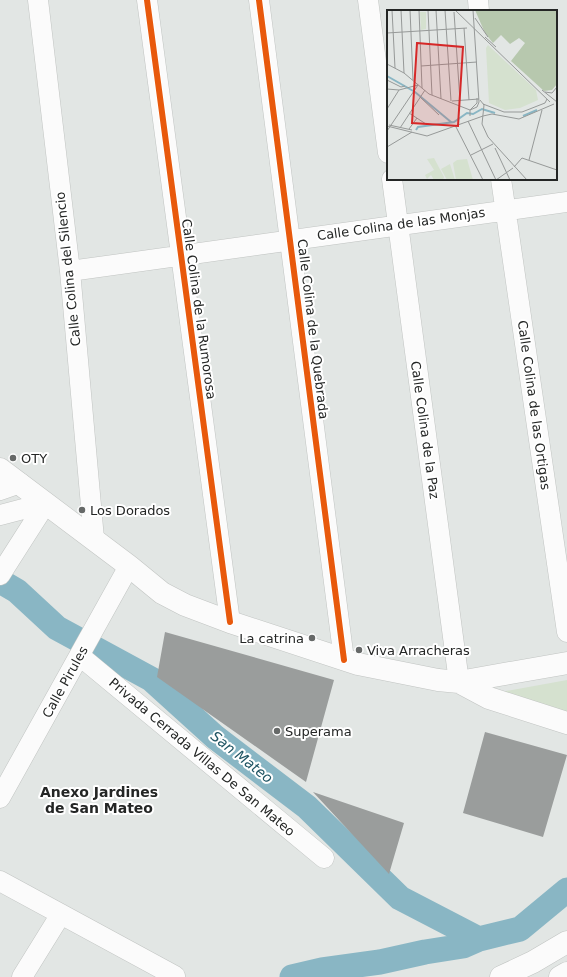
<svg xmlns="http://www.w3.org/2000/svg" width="567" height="977" font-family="'DejaVu Sans',sans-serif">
<rect width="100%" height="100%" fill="#e2e6e4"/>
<path fill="#d5e1cf" d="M567 680V716L495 693Z"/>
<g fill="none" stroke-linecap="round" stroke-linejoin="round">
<path stroke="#89b6c4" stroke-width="25" d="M0 581 17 591 57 628 151 679 215 737 307 807 400 898 479 939
M292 977 322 970 380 962 425 952 463 946 479 939 520 929 567 890"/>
</g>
<path fill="#9a9d9c" d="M165 632 334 680 306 782 157 677Z
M485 732 567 755 543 837 463 813Z
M313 792 404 823 389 874Z"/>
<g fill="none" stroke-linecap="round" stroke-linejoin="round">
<g stroke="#c1c4c2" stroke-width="21">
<path id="minor" d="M38 0 70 271 94 539
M147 0 230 622
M259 0 344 660
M368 0 388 153
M478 0 479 11
M392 179 459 682
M501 179 567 632
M70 271 567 202
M0 490 20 483
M0 515 46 503
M0 575 46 503
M80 656 324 858
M0 798 129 566
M0 881 175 976
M22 977 61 914"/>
</g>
<g stroke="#c1c4c2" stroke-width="23">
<path id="major" d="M0 469 129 566 162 593 185 605 230 622 358 664 438 680 459 682 489 698 567 723
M459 682 567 663
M501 977 533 962 567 942
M560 977 567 973"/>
</g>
<use href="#minor" stroke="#fbfbfb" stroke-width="20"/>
<use href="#major" stroke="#fbfbfb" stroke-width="22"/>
<g stroke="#fff" stroke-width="8">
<path id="cycleway" d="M147 0 230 622
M259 0 344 660"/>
</g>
<use href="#cycleway" stroke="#e8590c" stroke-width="6"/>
</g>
<g fill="#666968" stroke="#fff" stroke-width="1.5">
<circle cx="13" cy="458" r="4"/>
<circle cx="82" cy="510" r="4"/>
<circle cx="312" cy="638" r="4"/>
<circle cx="359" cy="650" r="4"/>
<circle cx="277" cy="731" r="4"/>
</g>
<g text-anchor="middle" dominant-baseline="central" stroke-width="4" stroke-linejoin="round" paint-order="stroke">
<g font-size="13" fill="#242625" stroke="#fff">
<text transform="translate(401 224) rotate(-8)">Calle Colina de las Monjas</text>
<text transform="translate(68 269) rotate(-96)">Calle Colina del Silencio</text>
<text transform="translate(199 309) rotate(82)">Calle Colina de la Rumorosa</text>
<text transform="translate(313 329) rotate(83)">Calle Colina de la Quebrada</text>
<text transform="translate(534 405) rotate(82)">Calle Colina de las Ortigas</text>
<text transform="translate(425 430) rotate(82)">Calle Colina de la Paz</text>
<text transform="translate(65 682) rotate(-61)">Calle Pirules</text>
<text transform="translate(202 757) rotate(40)">Privada Cerrada Villas De San Mateo</text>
</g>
<g font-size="13" fill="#242625" stroke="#fff" text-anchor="start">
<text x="21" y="458">OTY</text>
<text x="90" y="510">Los Dorados</text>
<text x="304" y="638" text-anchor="end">La catrina</text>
<text x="367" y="650">Viva Arracheras</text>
<text x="285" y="731">Superama</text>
</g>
<g font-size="14" font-style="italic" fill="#205564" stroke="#fff">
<text transform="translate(242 757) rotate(38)">San Mateo</text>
</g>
<g font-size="14" font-weight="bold" fill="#242625" stroke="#fff">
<text x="99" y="792">Anexo Jardines<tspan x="99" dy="16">de San Mateo</tspan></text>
</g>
</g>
<g transform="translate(387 10)">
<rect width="170" height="170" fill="#e2e6e4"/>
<path d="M33 2H39V19L34 20ZM101 35 149 80 151 90 133 98 118 100 102 93 99 38ZM47 148 57 167 56 170H47L44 165 40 169 38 165 47 160 40 149ZM80 149 86 170H69L66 153 70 150ZM63 154 68 170H60L54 159Z" fill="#d5e1cf"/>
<path d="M88 0H170V74L165 80 157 81 124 51 138 33 132 28 123 34 114 25 106 33 98 23Z" fill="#b7c8ae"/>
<path fill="none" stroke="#89b6c4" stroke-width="2" d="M0 66 28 82 64 112M136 106 150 100M29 120 31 117 67 112 80 103 86 104 95 99 108 103"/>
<path fill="none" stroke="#969998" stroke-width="1" d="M5 0 8 58M14 0 17 63M23 0 26 70M32 0 35 78M41 0 45 85M49 0 54 89M58 0 64 91M68 0 163 92M67 2 73 91M88 8 101 27M77 18 82 90M0 23 80 18M98 27 109 37M0 54 17 63 42 84 83 100 90 97 92 92 86 0M34 56 90 52M0 70 14 77 18 76M0 79 12 80 31 75M155 80 170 92M158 82 165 83 170 77M33 87 52 105M93 90 97 95 95 114 101 127 140 170M65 91 92 89M96 94 117 102H135L158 93 160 89M0 99 12 80M22 103 39 114M83 106V100L90 93V88M96 106 105 104 132 109 167 94M81 111 109 170 126 158M2 115 25 120M68 115 96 170M0 116 40 126 96 106M13 118 38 80M22 119 30 108M0 121 31 75M0 137 25 122M108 138 123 170M84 145 106 134M142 150 155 100M127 157 135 148 170 160"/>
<path fill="#d62828" fill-opacity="0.15" stroke="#d62828" stroke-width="2" d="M30 33 76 37 71 116 25 113Z"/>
<rect width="170" height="170" fill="none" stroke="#242625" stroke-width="2"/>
</g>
</svg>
